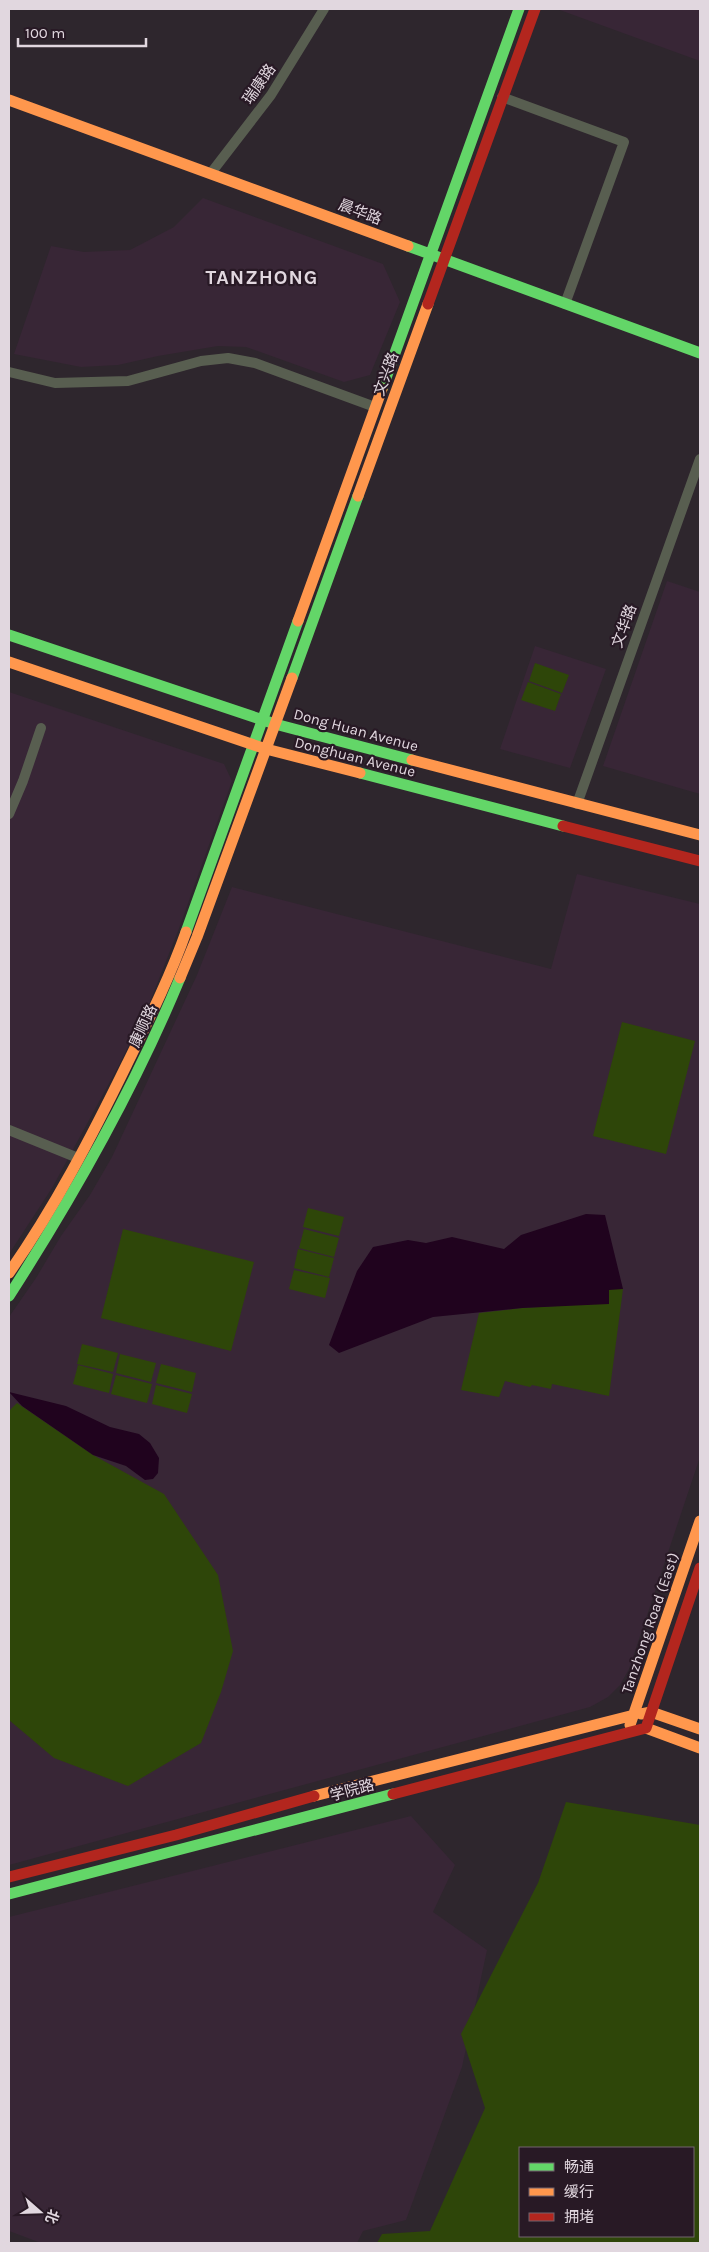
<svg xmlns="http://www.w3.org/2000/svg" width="709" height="2252" font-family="Karla,'Noto Sans SC',sans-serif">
<rect width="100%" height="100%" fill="#2e262d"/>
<path fill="#382636" d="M557 9H700V61Z
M203 198 383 264 400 302 370 375 344 382 246 347 218 346 158 356 118 365 81 367 14 354 51 246 84 252 130 250 174 227Z
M667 581 700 592V794L603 766Z
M535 646 606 669 570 768 500 749Z
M9 692 224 764 232 781 178 931 149 1004 119 1065 52 1188 9 1254Z
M577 874 700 904V1457L629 1669 620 1685 608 1697 590 1707 9 1865V1317L36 1278 61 1236 90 1195 112 1157 197 975 232 887 551 969Z
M411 1816 455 1865 433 1912 487 1950 462 2067 406 2220 363 2231 357 2243H41L9 2231V1917Z"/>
<path fill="#2e4609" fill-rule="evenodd" d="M535 663 569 675 562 693 529 681Z
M528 682 561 694 555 711 521 700Z
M622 1022 695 1041 666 1154 593 1136Z
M308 1208 344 1217 339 1236 303 1227Z
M123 1229 254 1262 231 1351 101 1318Z
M304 1229 339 1238 334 1257 299 1248Z
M298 1249 334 1258 329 1277 294 1268Z
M294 1270 330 1278 325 1298 289 1289Z
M609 1289H623L609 1396 552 1384 551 1389 532 1385 530 1387 505 1381 499 1397 461 1390 479 1313 522 1308 609 1303Z
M82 1344 118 1353 113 1372 77 1364Z
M120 1354 156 1363 151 1382 116 1373Z
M161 1364 196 1373 192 1392 156 1383Z
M78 1365 113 1374 109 1393 73 1384Z
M116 1375 152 1384 147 1403 111 1394Z
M156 1385 192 1394 187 1413 152 1404Z
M17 1403 93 1455 164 1494 218 1575 233 1651 221 1692 201 1743 128 1786 54 1758 9 1720V1411Z
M566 1802 700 1825V2243H377L382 2234 430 2231 485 2108 461 2034 538 1883ZM520 2148H693V2236H520Z"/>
<path fill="#20031e" d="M586 1214 605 1215 623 1289 609 1290V1304L522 1308 433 1317 339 1353 329 1345 357 1271 373 1247 408 1240 426 1243 452 1237 504 1249 521 1235Z
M9 1392 66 1406 110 1427 139 1434 150 1443 159 1458 158 1473 153 1479 145 1480 126 1466 93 1455 22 1406Z"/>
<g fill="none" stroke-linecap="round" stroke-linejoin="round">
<path stroke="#585e50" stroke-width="10" d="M502 97 624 142 565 304
M211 173 271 95 324 9
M9 372 55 383 128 381 201 361 228 358 255 363 375 407
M577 804 700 459
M9 814 23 781 41 728
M9 1130 78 1158"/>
<path stroke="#63d668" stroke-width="11" d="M408 246 700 353
M382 389 519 9
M9 635 275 724 412 760
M292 678 358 496
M360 773 563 826
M186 932 298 621
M9 1296C74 1195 134 1089 180 978
M9 1894 393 1794"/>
<path stroke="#ff974d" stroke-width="11" d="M9 100 408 246
M358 496 428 304
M298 621 382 389
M9 662 266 749 360 773
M412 760 700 835
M180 978 197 937 292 678
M9 1273C55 1207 92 1136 127 1064 148 1021 170 977 186 932
M641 1714 651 1712 700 1729
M630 1725 700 1521
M646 1728 700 1748
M314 1796 634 1715"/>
<path stroke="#b3261e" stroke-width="11" d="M428 304 535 9
M563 826 700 861
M393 1794 646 1728 700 1568
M9 1877 176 1835 314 1796"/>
</g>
<g text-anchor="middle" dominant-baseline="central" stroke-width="4.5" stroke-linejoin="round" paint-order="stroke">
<g font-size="15" fill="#e1d7df" stroke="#281925">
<text transform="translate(259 84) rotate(-55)">瑞康路</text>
<text transform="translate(360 212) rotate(21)">晨华路</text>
<text transform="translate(386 374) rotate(-70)">文兴路</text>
<text transform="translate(624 626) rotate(-70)">文华路</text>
<text transform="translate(356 730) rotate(15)">Dong Huan Avenue</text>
<text transform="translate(355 757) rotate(14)">Donghuan Avenue</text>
<text transform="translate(143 1026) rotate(-65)">康顺路</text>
<text transform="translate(650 1623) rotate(-71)">Tanzhong Road (East)</text>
<text transform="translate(352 1790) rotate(-15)">学院路</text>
</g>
<g font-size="20" font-weight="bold" letter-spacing="1" fill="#e1d7df" stroke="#281925">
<text x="262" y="277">TANZHONG</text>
</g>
</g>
<rect width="709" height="2252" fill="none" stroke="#e1d7df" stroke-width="20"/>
<rect x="519" y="2147" width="175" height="90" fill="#281925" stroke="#72656f"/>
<rect x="529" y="2163" width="25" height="8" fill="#63d668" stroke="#72656f"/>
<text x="564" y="2172" font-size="15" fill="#e1d7df">畅通</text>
<rect x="529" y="2188" width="25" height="8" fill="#ff974d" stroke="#72656f"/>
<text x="564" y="2197" font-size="15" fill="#e1d7df">缓行</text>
<rect x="529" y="2213" width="25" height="8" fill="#b3261e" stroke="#72656f"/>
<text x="564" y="2222" font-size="15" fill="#e1d7df">拥堵</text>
<g transform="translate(40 2212) rotate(110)" stroke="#281925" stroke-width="4" paint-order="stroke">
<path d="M0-4L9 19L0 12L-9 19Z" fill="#e1d7df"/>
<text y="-8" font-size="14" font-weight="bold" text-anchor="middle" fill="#e1d7df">北</text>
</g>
<path d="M18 38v8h128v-8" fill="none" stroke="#e1d7df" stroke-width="2.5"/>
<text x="25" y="38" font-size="15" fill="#e1d7df" stroke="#281925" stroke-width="4" paint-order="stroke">100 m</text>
</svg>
